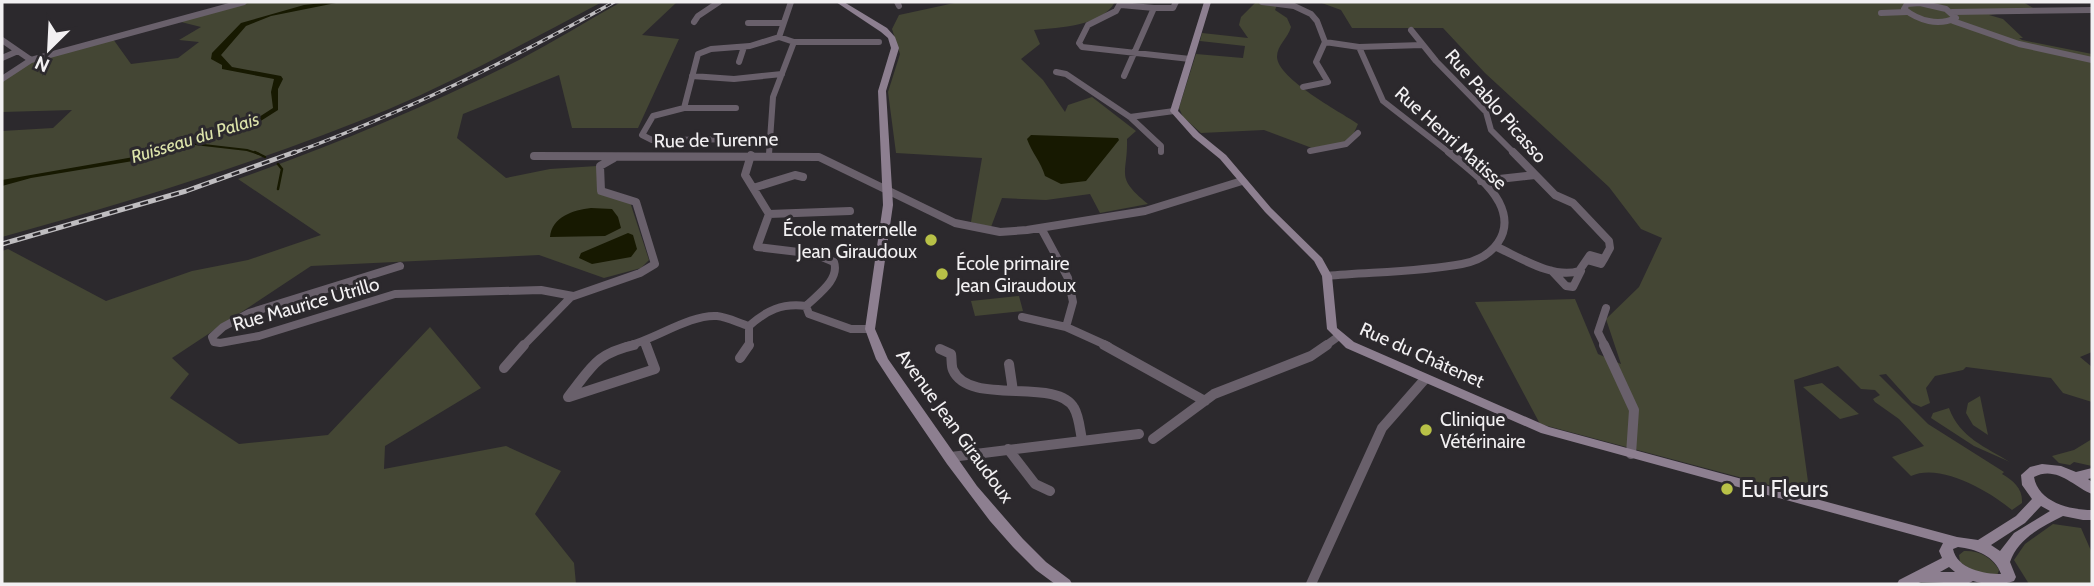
<svg xmlns="http://www.w3.org/2000/svg" width="2094" height="586" font-family="Cabin,sans-serif">
<rect width="100%" height="100%" fill="#2c292d"/>
<path fill="#444634" d="M248 2H602C532 39 462 78 389 109 263 161 133 201 2 237V131L53 128 72 110 2 112V81L32 62 113 39 131 64 178 58 199 42 179 40 201 27 177 21Z
M621 2H677L642 35 679 39 638 128H572L559 75 463 114 457 138 506 178 550 169 597 166 599 193 630 202 649 260 641 268 604 278 539 255 311 266 172 358 189 374 170 398 239 444 328 435 430 327 481 388 385 446 384 469 506 446 561 471 535 514 574 563 576 584H2V251L8 249 106 301 192 271 248 260 321 235 238 179C334 145 429 106 519 60 553 42 587 21 621 2Z
M959 2H1115C1101 27 1060 27 1034 30L1040 44 1021 59 1043 80 1065 112 1068 105 1092 97 1136 131 1127 139C1128 176 1114 176 1148 204L1100 213 1090 194 1046 200 1002 198 991 227 971 222 982 158 896 153 888 92 900 54 892 29 899 15Z
M1256 2 1277 5 1275 10 1287 18 1291 27C1288 38 1277 45 1277 57 1278 79 1339 111 1358 124L1352 137 1346 142 1312 148 1264 130 1201 133 1183 117 1179 108 1196 54 1243 58 1245 46 1200 41 1202 33 1248 38 1239 25 1241 17Z
M1319 2H2023L2035 9 1989 15 2003 19 2023 38H2019L2022 40 2092 54V352L2080 357 2092 367V402L2063 393 2051 378 1966 367 1963 370 1935 376 1926 388 1930 403 1921 407 1912 403 1886 374 1879 375 1928 424 2004 472 2002 474C2014 481 2023 489 2022 503L2012 510C1991 492 1940 462 1911 476L1892 457 1924 446 1899 419 1875 402 1873 399 1880 395 1875 390 1861 389 1838 366 1794 380 1810 496 1540 424 1475 302 1575 299 1598 354 1621 364 1606 319 1639 287 1662 238 1641 229 1609 187 1485 73 1443 28H1352L1341 10Z
M1019 296 1023 311 975 316 971 301Z
M1822 383 1859 414 1840 419 1803 387Z
M1980 396 1988 435 1973 425 1966 413 1968 403Z
M1949 408C1959 437 1987 448 2010 462L1974 446 1931 418 1933 413Z
M2092 439V466L2074 462 2070 465 2059 463 2052 456 2074 450Z
M2053 524 2081 528 2092 553V584H2029L2014 560 2025 544Z
M1964 551C1978 550 1992 557 1999 570L1997 576 1978 575 1960 562 1959 555Z"/>
<path fill="#171901" d="M332 2H341L271 16 246 26 221 55 232 67 281 76 283 79 278 89V110L253 126 211 136 151 158 31 178 2 186V180L151 154 198 137 248 124 273 108 271 92 274 79 222 69V65L211 59 212 53 241 23 304 5Z
M1031 135 1118 138 1119 140 1086 181 1061 184 1045 176C1041 162 1032 153 1027 139Z
M591 208 612 209 618 217 621 228 605 236 550 237C552 217 573 210 591 208Z
M628 233 633 235 637 249 631 257 592 264 579 258 581 253Z"/>
<g fill="none" stroke-linecap="round" stroke-linejoin="round">
<path stroke="#171901" stroke-width="2" d="M186 143 247 150 259 154"/>
<path stroke="#171901" stroke-width="2.5" d="M255 152 265 157
M278 164 282 169 278 189"/>
<path stroke="#69606b" stroke-width="6" d="M791 2 779 37 794 42H879
M897 2 899 6
M1121 2 1116 11 1088 25 1079 43 1082 47 1190 59
M1262 2 1294 6 1311 14 1317 21 1325 42 1316 62 1328 82 1303 87
M1920 3 1946 9 1956 18C1938 26 1919 21 1904 9L1907 4Z
M1121 5 1154 8
M1952 12 2092 10
M1881 13 1907 12
M1953 21 2019 44 2092 60
M694 22 698 16 719 2
M748 23H782
M1411 30 1436 61 1486 112 1491 130 1515 154
M2 40 31 60
M1325 42 1359 47 1422 45
M1359 47 1383 101 1451 154
M2 58 18 51
M739 62 744 47
M1056 72 1066 74 1130 117 1161 146V152
M692 76 734 79 782 74
M1124 76 1154 8H1173L1176 2
M2 79 31 60 244 2
M684 108H736
M1130 117 1174 111
M770 139 652 140 642 135 653 116 684 108 698 54 711 49 750 46 779 37
M1310 151 1346 144 1358 133
M769 154 773 97 794 42"/>
<path stroke="#69606b" stroke-width="8" d="M751 155 745 175 769 214 757 247 815 254 834 262C840 280 817 295 806 306
M534 156 819 157 955 223 1000 232 1027 230 1145 211 1242 181
M1481 181 1535 175
M753 188 795 175 803 177
M769 214 850 211
M1041 228 1068 278 1073 302 1066 327 1108 346
M1497 247C1521 258 1553 279 1579 271L1590 255 1604 259 1610 248 1609 241 1573 203 1555 195 1513 152
M1587 260 1601 264 1604 259
M400 266 249 313 223 327 212 337 214 342 220 343 259 336 395 294 541 290 573 296
M1552 271 1566 286 1573 287 1581 271
M1327 276C1371 272 1419 272 1462 264 1493 258 1515 233 1499 202 1488 182 1466 166 1449 152
M1022 317 1066 327
M749 326V346
M645 342 647 346
M523 346 571 297 640 273 655 264 636 202 601 191 600 166 614 158
M627 346C654 340 690 314 717 316 727 317 739 323 749 326 767 310 782 303 806 306L809 314 851 329H870
M1325 346 1339 336
M1605 346 1598 332 1606 308"/>
<path stroke="#69606b" stroke-width="10" d="M1104 345 1205 401
M1604 345 1634 410 1631 454
M940 349 951 354C952 359 951 366 953 370 969 407 1057 376 1074 408 1079 416 1080 430 1082 440
M740 358 749 345
M1009 364 1013 391
M504 368 524 345
M568 397C592 367 595 354 634 345
M569 397 655 369 646 345
M1153 439 1214 394 1311 356 1327 345
M1008 449 1035 484 1050 491
M951 457 1139 434
M1311 584 1382 428 1425 379"/>
<path fill="#8d7f90" fill-rule="evenodd" d="M836 2H844L887 28 895 37 899 48 886 91 893 205 875 329 888 359 977 486 1023 539 1046 562 1070 580 1072 584H1055L1036 570 1013 547 990 521 947 464 891 382 876 359 865 329 883 205 878 91 891 48 888 38 881 32Z
M1204 2H1211L1178 111 1199 133 1226 155 1271 208 1322 258 1332 276 1337 328 1354 342 1549 427 1957 537 1978 540 2016 516 2032 499 2022 485 2021 475 2030 467 2042 464 2061 466 2076 472 2092 468V478L2088 479 2092 482V494C2073 486 2056 465 2034 477 2038 502 2070 510 2092 510V520H2083L2063 516C2042 527 2018 538 2010 562L2016 577 2014 581C2000 586 1987 585 1973 581L1967 584 1921 582 1916 584H1897L1899 580 1942 558 1939 551 1943 543 1541 433 1346 348 1327 329 1322 276 1314 261 1265 212 1220 159 1193 137 1170 111ZM2041 506 2050 511 2014 533 2000 551 1991 545 2025 523ZM1958 547C1976 549 1995 556 2001 574 1984 574 1957 569 1953 549ZM1949 567 1955 572H1940Z"/>
<g stroke="#bfbdc0" stroke-width="3.5">
<path id="rail-far1" d="M291 154C403 113 509 61 614 2"/>
</g>
<g stroke="#bfbdc0" stroke-width="5">
<path id="rail" d="M2 244 186 191 295 152"/>
</g>
<use href="#rail-far1" stroke="#2c292d" stroke-width="2" stroke-dasharray="6" stroke-linecap="butt"/>
<use href="#rail" stroke="#2c292d" stroke-width="2.5" stroke-dasharray="8" stroke-linecap="butt"/>
</g>
<g fill="#b8c147" stroke="#2c292d" stroke-width="2.5">
<circle cx="931" cy="240" r="7"/>
<circle cx="942" cy="274" r="7"/>
<circle cx="1426" cy="430" r="7"/>
<circle cx="1727" cy="489" r="7"/>
</g>
<g text-anchor="middle" dominant-baseline="central" stroke-width="6" stroke-linejoin="round" paint-order="stroke">
<g font-size="18" font-style="italic" fill="#dde4ab" stroke="#2c292d">
<text transform="translate(195 138) rotate(-17)">Ruisseau du Palais</text>
</g>
<g font-size="19" fill="#f2f0f2" stroke="#2c292d">
<text transform="translate(1496 106) rotate(49)">Rue Pablo Picasso</text>
<text transform="translate(1451 138) rotate(42)">Rue Henri Matisse</text>
<text transform="translate(716 140) rotate(-1)">Rue de Turenne</text>
<text transform="translate(306 304) rotate(-16)">Rue Maurice Utrillo</text>
<text transform="translate(1422 355) rotate(24)">Rue du Châtenet</text>
<text transform="translate(955 426) rotate(54)">Avenue Jean Giraudoux</text>
</g>
<g font-size="19" fill="#f2f0f2" stroke="#2c292d" text-anchor="start">
<text x="917" y="229" text-anchor="end">École maternelle<tspan x="917" dy="22">Jean Giraudoux</tspan></text>
<text x="956" y="263">École primaire<tspan x="956" dy="22">Jean Giraudoux</tspan></text>
<text x="1440" y="419">Clinique<tspan x="1440" dy="22">Vétérinaire</tspan></text>
</g>
<g font-size="23" fill="#f2f0f2" stroke="#2c292d" text-anchor="start">
<text x="1741" y="489">Eu Fleurs</text>
</g>
</g>
<rect width="2094" height="586" fill="none" stroke="#f2f0f2" stroke-width="7"/>
<g transform="translate(49 49) rotate(204)" stroke="#2c292d" stroke-width="5" paint-order="stroke">
<path d="M0-5L12 26L0 18L-12 26Z" fill="#f2f0f2"/>
<text y="-10" font-size="19" font-weight="bold" text-anchor="middle" fill="#f2f0f2">N</text>
</g>
</svg>
